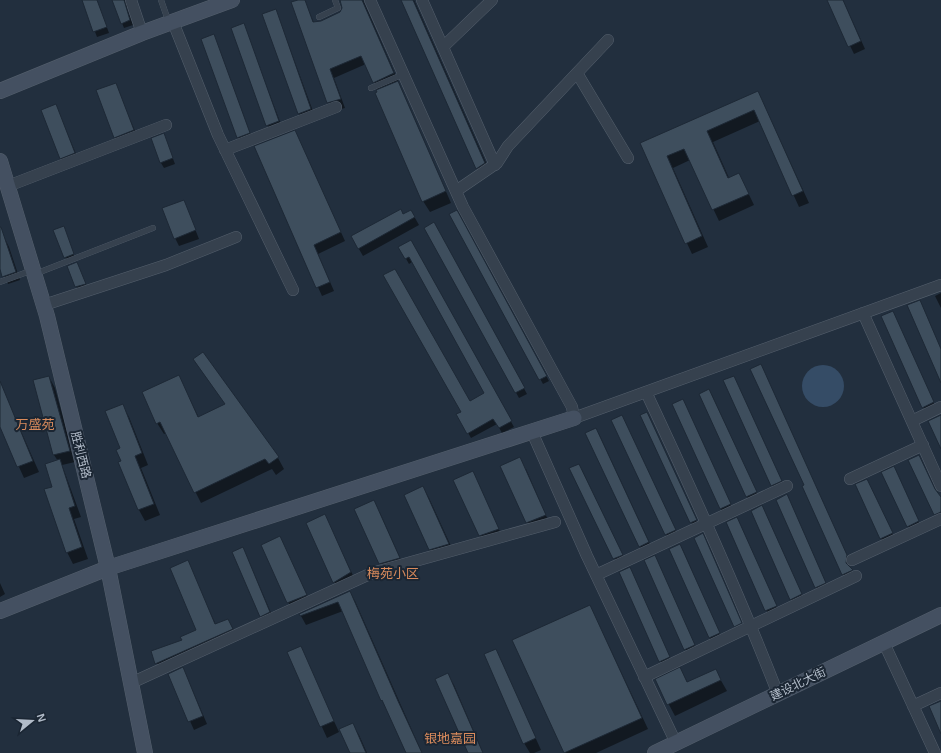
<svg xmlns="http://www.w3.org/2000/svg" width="941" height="753" font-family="Arial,'Noto Sans SC',sans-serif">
<rect width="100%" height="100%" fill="#222f3e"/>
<path fill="#354c66" d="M802 386a21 21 0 1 1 42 0a21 21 0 1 1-42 0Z"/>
<path fill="#0007" d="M83 0H97L109 33 97 37Z
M113 0H128L127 8 133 25 124 28Z
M301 0H304L314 23 321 22 341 13 343 6 340 0H363L451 203 430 212 423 201 378 91 366 64 334 78 345 108 333 111 328 102Z
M402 0H414L491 174 483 179Z
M828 0H843L865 49 854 54Z
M264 15 278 16 314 114 302 119 299 114Z
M243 24 282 127 270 131 232 28Z
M214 35 252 138 241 143 238 138Z
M115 84 138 138 120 145 115 137Z
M758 92 809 203 799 207 760 121 713 142 729 178 739 174 754 205 719 221 690 160 673 168 708 247 692 254 641 144Z
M56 106 79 161 65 166 61 158Z
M164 135 175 164 164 168 161 163Z
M299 140 345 241 318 254 334 291 322 296 255 147Z
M184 201 199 239 179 246 175 238Z
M411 211 419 225 363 256 352 237Z
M456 211 549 381 543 384 450 214Z
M434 224 527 394 519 398 426 228Z
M63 228 76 260 68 263 54 231Z
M5 239 9 247 20 280 8 284 0 266V240Z
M410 242 514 427 502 433 497 424 471 438 458 415 462 412 469 402 485 393 412 262 409 264 400 248Z
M68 267 79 269 88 289 79 292Z
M941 293V308L935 296Z
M893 312 936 408 926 413 882 317Z
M194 360 278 458 284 469 276 475 272 469 201 503 166 433 164 434 157 423 179 377 199 418 226 405Z
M763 371 849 561 848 566 855 575 846 580 805 486Z
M49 377 55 388 75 462 62 465 81 517 74 519 88 559 73 564 67 552 53 487 58 461 54 455Z
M736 382 784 486 775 490 772 485Z
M4 393 39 472 24 478 0 425V395Z
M700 394 712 395 759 498 750 502 747 497Z
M674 405 685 406 733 510 724 514 721 509Z
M123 406 129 417 148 465 141 468 160 515 145 521 139 510 122 461Z
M647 413 699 526 694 528 641 416Z
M612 420 624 421 678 536 669 540 666 535Z
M587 433 599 434 652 548 643 552 640 547Z
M526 469 551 527 533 533 527 522Z
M571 469 582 470 625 560 617 564Z
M472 472 504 540 486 547 480 536Z
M896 473 921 527 911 532 908 527Z
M867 480 895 539 884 544 856 485Z
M423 487 429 498 455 555 436 561 430 549Z
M789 500 828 588 819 593 816 587Z
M765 512 804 600 794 604 791 599Z
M380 513 405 569 386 574 380 563Z
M325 516 357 584 340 594 307 524Z
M727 523 740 524 779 612 769 616Z
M280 537 312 606 294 613 288 602Z
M670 550H683L722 639 712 643Z
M247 557 274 620 265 624 261 616Z
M645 561 658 562 697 650 688 655Z
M187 562 216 625 228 620 234 630 162 674 152 652 183 640 198 631Z
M620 573 633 574 672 662 663 667Z
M0 583 5 594 0 597Z
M350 592 355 601 422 753H406L343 611 306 625 301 616V614Z
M590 606 648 729 596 753H565L514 641Z
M300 647 339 732 327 738 288 652Z
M496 650 541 750 534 753H530L524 743Z
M183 668 207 724 194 730 169 674Z
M680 669 688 683 715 670 727 691 675 716 656 680Z
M447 674 454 685 483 753H469Z
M352 724 359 735 367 753H351Z"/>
<path fill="#3e4e5d" stroke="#1d2835" d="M82 0H97L107 27 93 32Z
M112 0H124L130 20 121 24Z
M298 0H305L313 22 321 21 340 12 342 8 340 0H362L394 73 373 83 361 56 330 69 341 99 327 103 291 2Z
M401 0H413L485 163 476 169Z
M827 0H843L861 41 848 47Z
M276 9 311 109 298 114 262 14Z
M244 23 279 121 266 126 231 28Z
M214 34 250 133 237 138 201 39Z
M398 81 446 191 422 202 375 93 377 92 376 90Z
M116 83 134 130 114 138 96 90Z
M758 91 803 191 792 196 754 110 707 131 728 178 739 173 749 194 712 210 684 149 667 156 702 236 685 244 640 143Z
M56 104 75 153 60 159 41 110Z
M295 130 341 232 314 245 330 282 316 288 254 146Z
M164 133 173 158 160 163 151 138Z
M184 200 196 230 174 239 162 208Z
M401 209 403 214 411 210 415 217 358 249 351 236Z
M457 210 547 376 539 380 449 214Z
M434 222 525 388 515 393 424 228Z
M64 226 74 254 64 258 53 230Z
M0 227H1L16 272 2 277 0 269Z
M411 240 512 421 499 428 493 419 467 434 456 414 461 412 383 275 395 269 470 401 484 393 409 257 405 259 398 247Z
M77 262 86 284 75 287 67 266Z
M920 300 941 349V383L907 305Z
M893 311 934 402 922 408 881 316Z
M203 352 279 457 269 464 265 459 194 493 160 422 156 424 142 392 179 375 198 417 225 404 193 359Z
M761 364 847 555 846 563 853 570 842 575 802 486 804 485 750 369Z
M49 376 70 451 53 455 33 380Z
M734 376 782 481 771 486 723 380Z
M0 381 33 461 17 467 0 427Z
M709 389 757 492 746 497 699 394Z
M683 399 731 504 720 509 672 404Z
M123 404 142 453 135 456 154 504 138 510 118 462 121 461 116 450 120 448 105 411Z
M647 412 697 520 690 523 640 415Z
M622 415 676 530 665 535 611 420Z
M941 415V449L928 421Z
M596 428 649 542 639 547 585 433Z
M919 455 935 489 941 497V512L934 515 908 460Z
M520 457 546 515 526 523 500 466Z
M60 459 75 506 69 508 82 547 66 553 44 489 52 487 45 464Z
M579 464 623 555 613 559 569 468Z
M894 466 919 521 907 527 881 472Z
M473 471 499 529 479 536 453 480Z
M867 479 893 533 880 539 855 484Z
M423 486 449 544 429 550 404 495Z
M787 494 826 583 815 588 776 500Z
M374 500 400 558 379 564 354 509Z
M762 505 802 594 790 600 751 511Z
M325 514 351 572 333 583 306 523Z
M737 517 777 606 765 611 726 522Z
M703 533 742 623 734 627 694 538Z
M280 536 307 595 287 603 261 545Z
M680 544 720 633 709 638 669 549Z
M243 547 270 612 260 617 232 552Z
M655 555 695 645 684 650 644 560Z
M188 560 215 624 228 619 233 629 155 664 151 651 182 640 180 637 196 630 170 568Z
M630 567 670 657 659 662 619 572Z
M350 591 398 701 422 753H406L382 700 381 701 338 602 300 616 299 614Z
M590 605 642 718 564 753 512 640Z
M301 646 334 721 320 727 287 652Z
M496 649 536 738 523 744 484 654Z
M183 667 203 716 188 722 168 674Z
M680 667 687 682 716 669 721 680 667 705 655 679Z
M448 673 483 753H468L435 679Z
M941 701V734L929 706Z
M353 723 366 753H350L339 729Z"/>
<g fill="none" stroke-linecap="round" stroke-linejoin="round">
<g stroke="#545f6c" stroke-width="6">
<path id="lane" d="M161 0 169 23
M319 17 338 8 335 0
M371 88 404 74
M35 274 153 228
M0 282 33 270"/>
</g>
<g stroke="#545f6c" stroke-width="12">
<path id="street" d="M131 0 142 33
M370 0 463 207 572 407 574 418 941 285
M422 0 495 165
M173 22 218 135 293 290
M443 47 492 0
M577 73 628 158
M225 150 336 107
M8 186 166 125
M456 191 497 163 508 146 608 40
M44 305 166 265 236 237
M863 313 941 486
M646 392C693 492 738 591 778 694
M912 421 941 407
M532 432 587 556 676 743
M850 479 923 445
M852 560 941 519
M596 575 787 486
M884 643 935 753
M644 677 856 576
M131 683 372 573 555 522
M913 706 941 693"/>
</g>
<g stroke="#545f6c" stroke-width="16">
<path id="secondary" d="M0 91 142 33 232 0
M0 161 47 316 108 568 145 753
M0 611 108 568 574 418
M655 753 941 615"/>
</g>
<use href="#lane" stroke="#36414e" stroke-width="5.5"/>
<use href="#street" stroke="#36414e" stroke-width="11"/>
<use href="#secondary" stroke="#445061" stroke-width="15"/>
</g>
<g text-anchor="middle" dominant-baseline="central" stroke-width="4" stroke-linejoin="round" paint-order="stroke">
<g font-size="12" fill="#b2bcc9" stroke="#1b2633">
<text transform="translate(81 455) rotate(76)">胜利西路</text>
<text transform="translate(798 684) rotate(-26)">建设北大街</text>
</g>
<g font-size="13" fill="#da8b5c" stroke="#1b2633">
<text x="35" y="424">万盛苑</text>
<text x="393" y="573">梅苑小区</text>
<text x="450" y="738">银地嘉园</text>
</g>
</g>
<g transform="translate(32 721) rotate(72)" stroke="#1b2633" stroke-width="3" paint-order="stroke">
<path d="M0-3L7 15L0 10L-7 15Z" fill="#b2bcc9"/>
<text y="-6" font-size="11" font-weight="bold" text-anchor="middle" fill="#b2bcc9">N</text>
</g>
</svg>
